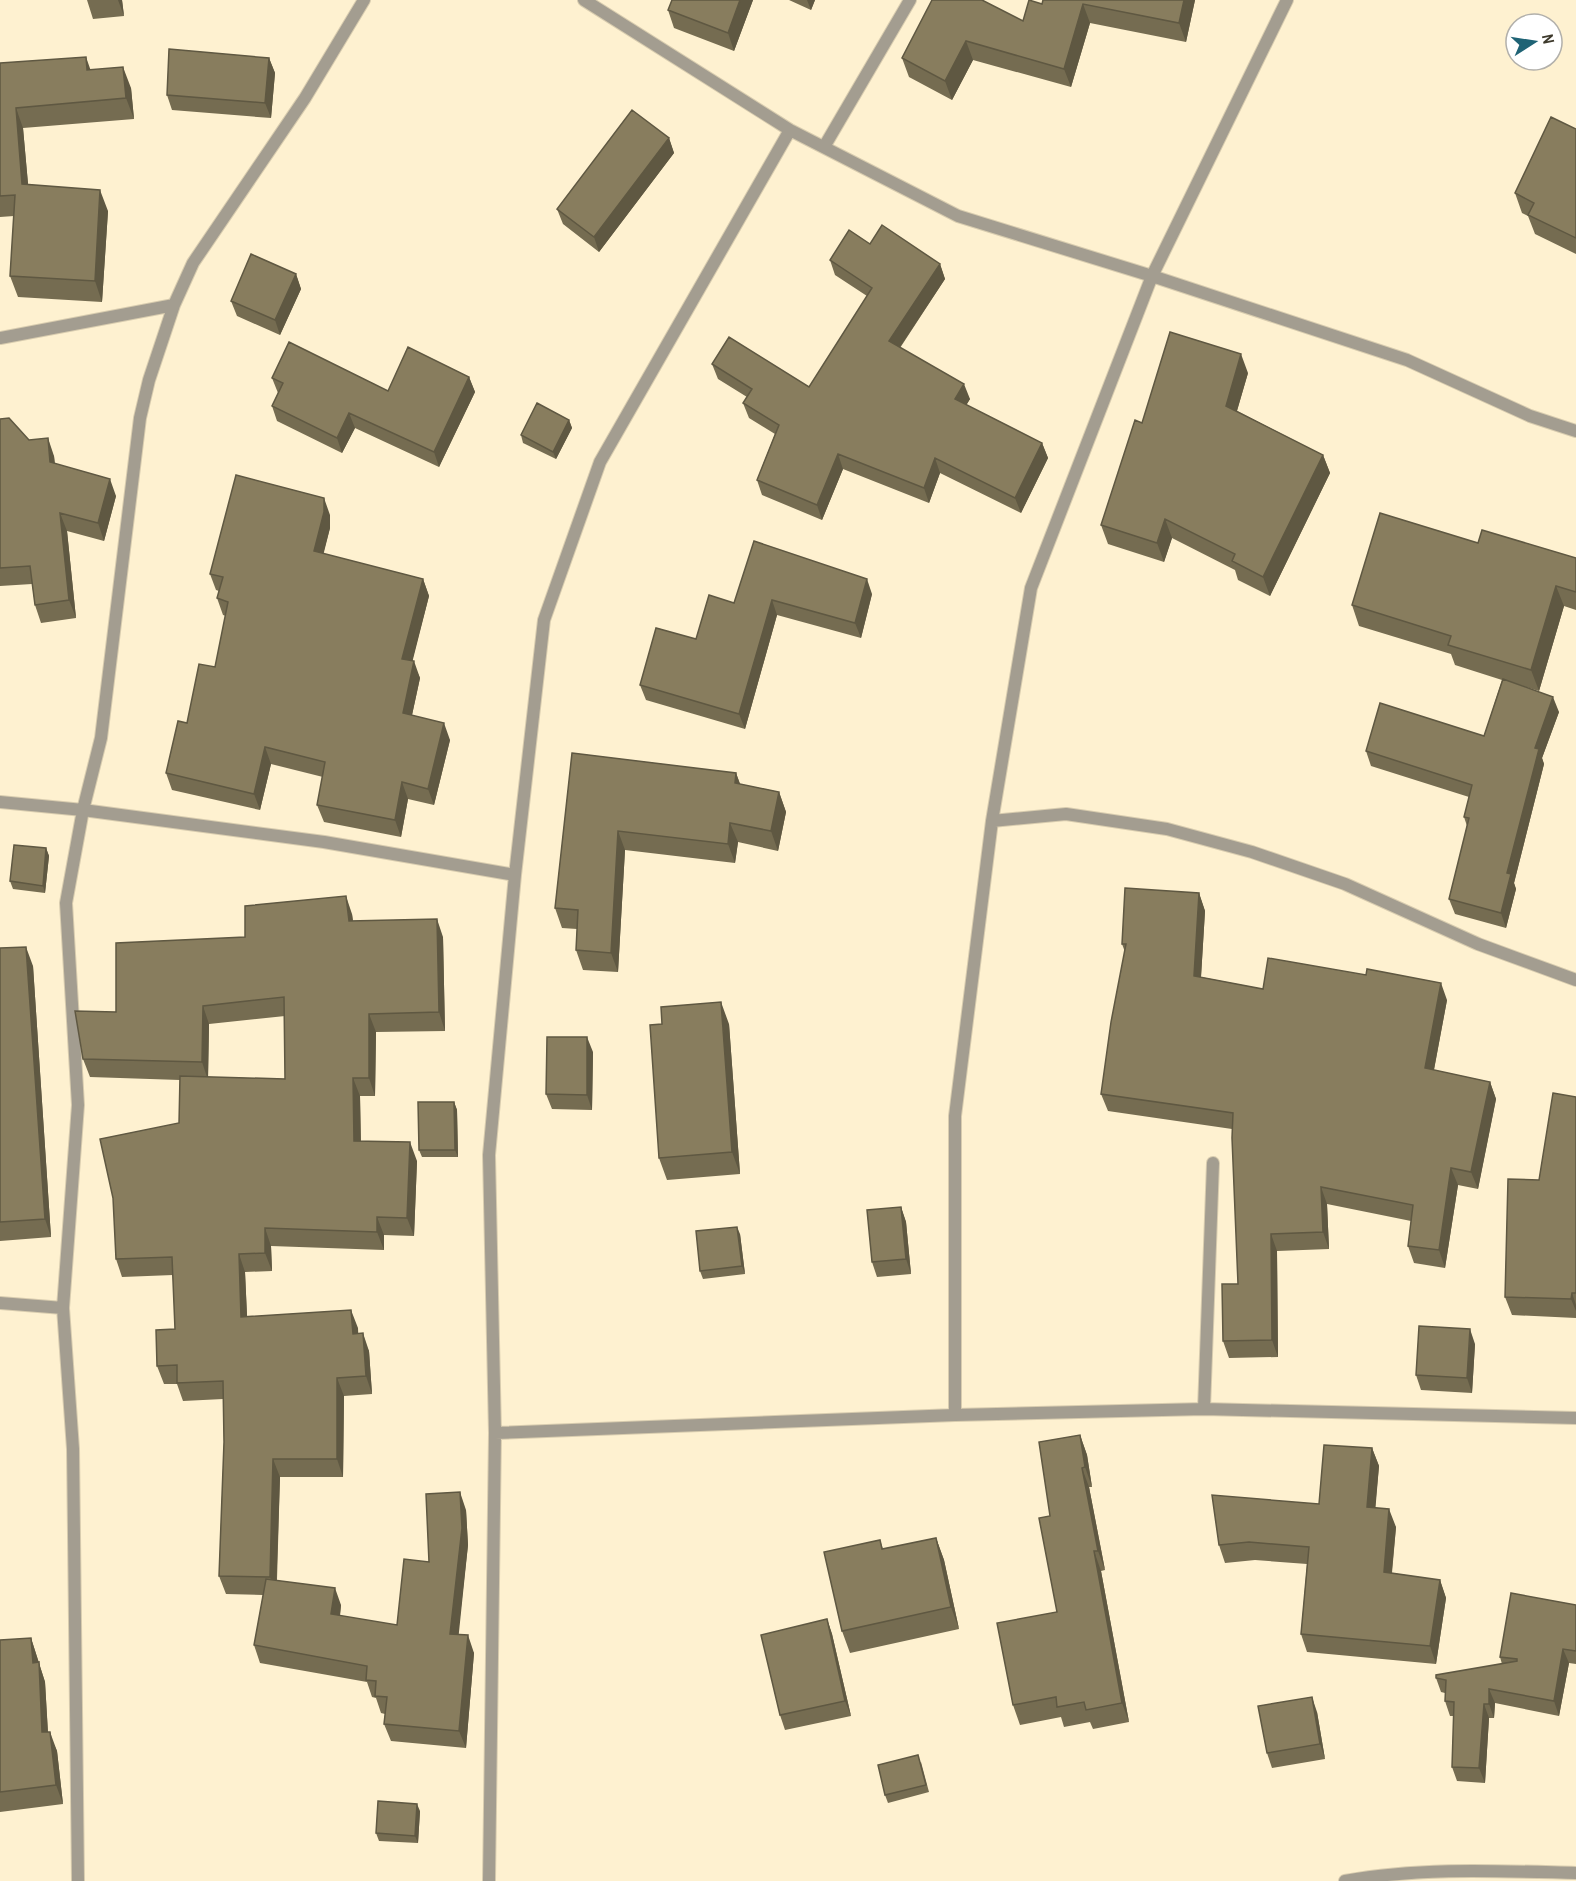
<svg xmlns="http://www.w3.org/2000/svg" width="1576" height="1881" font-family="'Archivo Narrow',sans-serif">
<rect width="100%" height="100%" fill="#fef1d0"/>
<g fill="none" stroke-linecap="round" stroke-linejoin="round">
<g stroke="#d8ccaf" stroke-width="14">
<path id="minor" d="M584 0 790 130 958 216 1152 276 1407 360 1530 416 1576 431
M824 147 910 0
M0 338 174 305
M0 802 83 810 324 842 515 875
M992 821 1066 814 1167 829 1252 852 1345 884 1478 944 1576 980
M0 1303 63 1308
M1204 1409 1213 1163
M955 1415V1116L992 821 1031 588 1152 276 1287 0
M495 1433 955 1415 1204 1409 1576 1418
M78 1881 73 1449 63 1308 78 1105 66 903 83 810 101 738 140 418 149 380 174 305 193 263 305 98 364 0
M489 1881 495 1433 489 1155 515 875 544 620 600 462 790 130
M1345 1881C1421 1867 1499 1871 1576 1873"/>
</g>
<use href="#minor" stroke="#a39d90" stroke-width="12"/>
</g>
<path fill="#756c51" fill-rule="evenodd" d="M87 0H122L124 16 93 19Z
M672 0H753L734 51 674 28 668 10Z
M789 0H815L811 10Z
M1195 0 1186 42 1090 23 1071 87 973 60 952 100 909 77 902 58 1023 21 1042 4Z
M269 58 275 73 271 118 172 110 167 95Z
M0 63 90 70 131 88 134 119 23 128 28 185 108 211 102 302 18 297 10 276 14 216 0 217Z
M1576 129V254L1535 234 1528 216 1522 213 1515 193Z
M669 138 674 153 599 252 563 224 557 209Z
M870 244 940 264 945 279 900 348 970 399 966 405 1042 443 1048 458 1021 513 940 473 929 503 843 469 822 520 762 495 757 480 775 434 749 418 743 403 747 397 718 379 712 364 809 387 867 296 835 275 830 260Z
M296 274 301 289 280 335 237 316 231 301Z
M1248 373 1237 411 1323 455 1330 473 1270 596 1238 580 1235 570 1172 538 1164 562 1108 544 1101 525 1142 423Z
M469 377 475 392 439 467 355 428 342 453 277 421 272 406 278 393 272 378 388 391Z
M0 419 29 440 54 456 55 464 116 496 104 541 67 531 76 618 41 623 35 605 32 584 0 586Z
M569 420 572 428 556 459 523 443 521 435Z
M330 515V528L323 554 423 579 429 596 412 661 420 678 412 715 450 740 434 805 408 799 401 837 324 822 317 805 323 777 271 764 260 810 172 790 166 773 187 723 215 667 226 616 223 615 217 598 219 591 216 590 210 574Z
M1576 558V610L1564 606 1539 691 1509 682 1559 712 1542 758 1544 764 1514 883 1516 889 1506 928 1455 914 1449 899 1467 826 1464 817 1469 797 1371 766 1366 751 1484 736 1502 680 1455 665 1451 654 1359 626 1352 605Z
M872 594 861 638 777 615 745 729 646 700 640 685 696 639 734 603Z
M572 753 736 773 740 784 779 792 786 812 778 851 738 842 735 863 625 850 618 972 583 970 576 950 577 929 562 928 555 908Z
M46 848 49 856 45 893 13 889 10 881Z
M1199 893 1205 911 1201 977 1263 989 1447 1000 1434 1070 1490 1082 1496 1099 1478 1189 1458 1185 1445 1268 1414 1263 1408 1246 1411 1221 1327 1204 1329 1249 1277 1251 1278 1357 1229 1358 1223 1341 1238 1284 1232 1129 1108 1111 1101 1094 1125 952 1122 944Z
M352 914 353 921 443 937 445 1031 376 1032 375 1096H360L361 1141 417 1161 414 1236 384 1235V1250L271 1246 272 1271 245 1272 247 1317 358 1328V1333L369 1351 372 1394 344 1396 343 1477H280L277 1580 341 1605 340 1616 397 1625 429 1562 466 1510 468 1545 458 1634 474 1653 466 1748 391 1741 384 1724 385 1714 381 1713 376 1698 372 1697 367 1682 260 1663 254 1645 263 1595 226 1594 219 1576 224 1442 223 1399 183 1401 177 1384H164L157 1366 175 1329 173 1275 122 1277 116 1259 179 1123 180 1080 90 1077 83 1059 116 1012 245 937ZM285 1016V1079L208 1077 209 1024Z
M0 948 33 966 51 1237 0 1241Z
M729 1024 740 1174 667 1180 659 1158Z
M593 1052 592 1110 552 1109 546 1094Z
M1576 1097V1318L1512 1315 1505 1297 1539 1180Z
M454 1102 457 1110 458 1157H422L419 1150Z
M901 1207 906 1222 911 1274 877 1277 872 1262Z
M740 1234 745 1274 703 1279 700 1271Z
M1475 1344 1472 1393 1421 1390 1416 1375Z
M1080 1435 1087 1455 1092 1487H1089L1105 1570 1101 1571 1129 1722 1093 1729 1090 1722 1064 1727 1061 1717 1020 1725 1013 1705 1057 1612 1050 1516Z
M1372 1448 1379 1466 1375 1508 1396 1527 1392 1573 1440 1580 1446 1598 1436 1664 1307 1652 1301 1634 1307 1564 1255 1560 1225 1563 1219 1545 1319 1504Z
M936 1538 944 1560 959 1629 850 1653 842 1631 880 1540 883 1549Z
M1576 1605V1664L1569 1663 1559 1716 1495 1703 1494 1718H1489L1485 1783 1457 1781 1452 1767 1454 1716H1450L1445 1701V1693L1441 1692 1436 1678 1502 1664 1500 1657Z
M827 1619 832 1634 851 1716 785 1730 780 1715Z
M31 1638 45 1682 48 1732 57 1751 63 1804 0 1812V1640Z
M1317 1712 1325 1759 1272 1768 1267 1753Z
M921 1762 929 1792 888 1803 885 1795Z
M420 1811 418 1843 379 1841 376 1833Z"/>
<path fill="#5f5842" d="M118 0H122L124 16Z
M740 0H753L734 51 728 33Z
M807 0H815L811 10Z
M1184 0H1195L1186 42 1179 23Z
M1083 4 1090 23 1071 87 1064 69Z
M966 41 973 60 952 100 945 81Z
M86 57 93 77 87 70Z
M269 58 275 73 271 118 265 103Z
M123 67 131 88 134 119 126 98Z
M16 108 23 128 30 205 22 184Z
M669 138 674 153 599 252 594 237Z
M100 190 108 211 102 302 95 281Z
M940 264 945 279 894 356 889 341Z
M296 274 301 289 280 335 275 320Z
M1241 354 1248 373 1233 424 1226 406Z
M469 377 475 392 439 467 434 452Z
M964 384 970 399 961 414 955 399Z
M349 413 355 428 342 453 337 438Z
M569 420 572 428 556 459 553 452Z
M48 438 54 456 56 480 50 462Z
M1042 443 1048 458 1021 513 1015 498Z
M838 454 843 469 822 520 817 505Z
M1323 455 1330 473 1270 596 1263 577Z
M935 458 940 473 929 503 924 488Z
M110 479 116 496 104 541 98 523Z
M324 498 330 515V528L320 568 314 551Z
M60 513 67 531 76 618 69 600Z
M1165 519 1172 538 1164 562 1157 543Z
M423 579 429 596 409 675 402 659Z
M867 579 872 594 861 638 855 623Z
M1556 586 1564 606 1539 691 1531 670Z
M772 600 777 615 745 729 739 714Z
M414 661 420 678 409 729 403 713Z
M1553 697 1559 712 1542 758 1544 764 1514 883 1516 889 1506 928 1501 913 1507 873 1535 748Z
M444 723 450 740 434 805 428 789Z
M265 747 271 764 260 810 254 794Z
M736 773 743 792 735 783Z
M402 782 408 799 401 837 395 820Z
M779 792 786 812 778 851 771 831Z
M730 823 738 842 735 863 728 844Z
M618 831 625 850 618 972 611 953Z
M46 848 49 856 45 893 43 886Z
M1199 893 1205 911 1200 993 1194 976Z
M346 896 352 914 355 939 349 921Z
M437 919 443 937 445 1031 439 1012Z
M26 947 33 966 51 1237 45 1219Z
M1441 983 1447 1000 1431 1085 1425 1068Z
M721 1002 729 1024 740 1174 732 1152Z
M203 1006 209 1024 208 1080 202 1062Z
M369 1014 376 1032 375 1096 369 1078Z
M587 1037 593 1052 592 1110 587 1095Z
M353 1078 360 1096 361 1159 354 1141Z
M1490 1082 1496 1099 1478 1189 1471 1172Z
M454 1102 457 1110 458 1157 455 1150Z
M410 1142 417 1161 414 1236 407 1218Z
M1451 1168 1458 1185 1445 1268 1439 1250Z
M1321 1187 1327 1204 1329 1249 1323 1232Z
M901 1207 906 1222 911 1274 906 1259Z
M377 1217 384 1235V1250L377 1232Z
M737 1227 740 1234 745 1274 742 1266Z
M265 1228 271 1246 272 1271 265 1253Z
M1271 1234 1277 1251 1278 1357 1272 1340Z
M239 1254 245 1272 248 1336 241 1317Z
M1572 1293 1576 1305V1311L1571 1299Z
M351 1310 358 1328 359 1352 353 1334Z
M1470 1329 1475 1344 1472 1393 1467 1378Z
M363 1333 369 1351 372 1394 366 1376Z
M337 1378 344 1396 343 1477 337 1459Z
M1080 1435 1087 1455 1092 1487 1085 1467Z
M1372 1448 1379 1466 1374 1525 1367 1507Z
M273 1459 280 1477 276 1595 270 1577Z
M1082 1468 1089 1487 1105 1570 1098 1551Z
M460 1492 466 1510 468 1545 457 1651 450 1634Z
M1389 1509 1396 1527 1390 1590 1384 1572Z
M936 1538 944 1560 959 1629 951 1607Z
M1094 1551 1101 1571 1129 1722 1122 1703Z
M1440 1580 1446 1598 1436 1664 1430 1646Z
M335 1588 341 1605 338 1632 331 1614Z
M827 1619 832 1634 851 1716 845 1701Z
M468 1635 474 1653 466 1748 459 1731Z
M31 1638 45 1682 49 1752 42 1732 33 1663Z
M1563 1649 1569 1663 1559 1716 1554 1701Z
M1489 1689 1495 1703 1494 1718 1489 1704Z
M1312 1697 1317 1712 1325 1759 1320 1744Z
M1484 1704 1489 1718 1485 1783 1479 1768Z
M50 1732 57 1751 63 1804 56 1785Z
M417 1804 420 1811 418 1843 415 1836Z"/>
<path fill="#887d5e" stroke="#5f5842" stroke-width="1.5" d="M672 0H740L728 33 668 10Z
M932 0H982L1023 21 1029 0 1042 4 1043 0H1184L1179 23 1083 4 1064 69 966 41 945 81 902 58Z
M169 49 269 58 265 103 167 95Z
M86 57 87 70 123 67 126 98 16 108 22 184 100 190 95 281 10 276 15 195 0 196V63Z
M632 110 669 138 594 237 557 209Z
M1551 117 1576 129V238L1528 215 1534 203 1515 193Z
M882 225 940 264 889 341 964 384 955 399 1042 443 1015 498 935 458 924 488 838 454 817 505 757 480 779 425 743 403 752 389 712 364 729 337 809 387 872 288 830 260 849 230 870 244Z
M251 254 296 274 275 320 231 301Z
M1170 332 1241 354 1226 406 1323 455 1263 577 1232 561 1235 554 1165 519 1157 543 1101 525 1135 420 1142 423Z
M289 342 388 391 408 347 469 377 434 452 349 413 337 438 272 406 283 383 272 378Z
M537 403 569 420 553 452 521 435Z
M9 418 29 440 48 438 50 462 110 479 98 523 60 513 69 600 35 605 30 566 0 568V419Z
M236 475 324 498V512L314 551 423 579 402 659 414 661 403 713 444 723 428 789 402 782 395 820 317 805 325 762 265 747 254 794 166 773 178 721 187 723 199 664 215 667 228 602 217 598 223 577 210 574Z
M1380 513 1478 543 1482 530 1576 558V592L1556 586 1531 670 1448 645 1451 636 1352 605Z
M754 541 867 579 855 623 772 600 739 714 640 685 656 628 696 639 709 595 734 603Z
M1503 679 1553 697 1535 748 1539 749 1507 873 1511 874 1501 913 1449 899 1469 818 1464 817 1472 785 1366 751 1380 703 1484 736Z
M572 753 736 773 735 783 779 792 771 831 730 823 728 844 618 831 611 953 576 950 578 910 555 908Z
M14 845 46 848 43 886 10 881Z
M1125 888 1199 893 1194 976 1263 989 1268 958 1366 975 1367 969 1441 983 1425 1068 1490 1082 1471 1172 1451 1168 1439 1250 1408 1246 1413 1205 1321 1187 1323 1232 1271 1234 1272 1340 1223 1341 1222 1284H1238L1232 1138 1233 1113 1101 1094 1111 1022 1126 944H1122Z
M346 896 349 921 437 919 439 1012 369 1014V1078H353L354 1141 410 1142 407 1218 377 1217V1232L265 1228V1253L239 1254 241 1317 351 1310 353 1334 363 1333 366 1376 337 1378V1459H273L270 1577 219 1576 224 1442 223 1381 177 1383V1365L157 1366 156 1330 175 1329 172 1257 116 1259 113 1198 100 1139 179 1123 180 1076 285 1079 284 997 203 1006 202 1062 83 1059 75 1011 116 1012V943L245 937V906Z
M26 947 45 1219 0 1222V948Z
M721 1002 732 1152 659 1158 650 1025 662 1024 661 1007Z
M547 1037H587V1095L546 1094Z
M1553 1093 1576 1097V1293H1572L1571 1299 1505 1297 1508 1179 1539 1180Z
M418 1102H454L455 1150H419Z
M901 1207 906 1259 872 1262 867 1210Z
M737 1227 742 1266 700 1271 696 1231Z
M1419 1326 1470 1329 1467 1378 1416 1375Z
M1080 1435 1085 1467 1082 1468 1098 1551H1094L1122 1703 1086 1710 1084 1702 1057 1707 1056 1697 1013 1705 997 1623 1057 1612 1039 1518 1050 1516 1039 1442Z
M1324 1445 1372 1448 1367 1507 1389 1509 1384 1572 1440 1580 1430 1646 1301 1634 1309 1547 1249 1542 1219 1545 1212 1495 1319 1504Z
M460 1492 462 1528 450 1634 468 1635 459 1731 384 1724 387 1697 375 1696 376 1681 366 1680 367 1666 254 1645 266 1579 335 1588 331 1614 397 1625 404 1559 429 1562 426 1494Z
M936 1538 951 1607 842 1631 824 1552 880 1540 882 1549Z
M1511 1593 1576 1605V1651L1563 1649 1554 1701 1489 1689V1704H1484L1479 1768 1452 1767 1454 1702 1445 1701 1446 1680 1436 1678V1675L1517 1661V1659L1500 1657Z
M827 1619 845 1701 780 1715 761 1635Z
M31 1638 33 1663 39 1662 42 1732H50L56 1785 0 1792V1640Z
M1312 1697 1320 1744 1267 1753 1258 1706Z
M918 1755 926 1785 885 1795 878 1765Z
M378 1801 417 1804 415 1836 376 1833Z"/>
<g transform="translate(1534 42) rotate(78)"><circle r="28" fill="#ffffff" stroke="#b2b0ab" stroke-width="1.5"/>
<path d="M0-4.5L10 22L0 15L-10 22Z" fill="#1f6375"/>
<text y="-9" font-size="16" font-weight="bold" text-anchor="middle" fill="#3e3a2c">N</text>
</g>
</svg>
